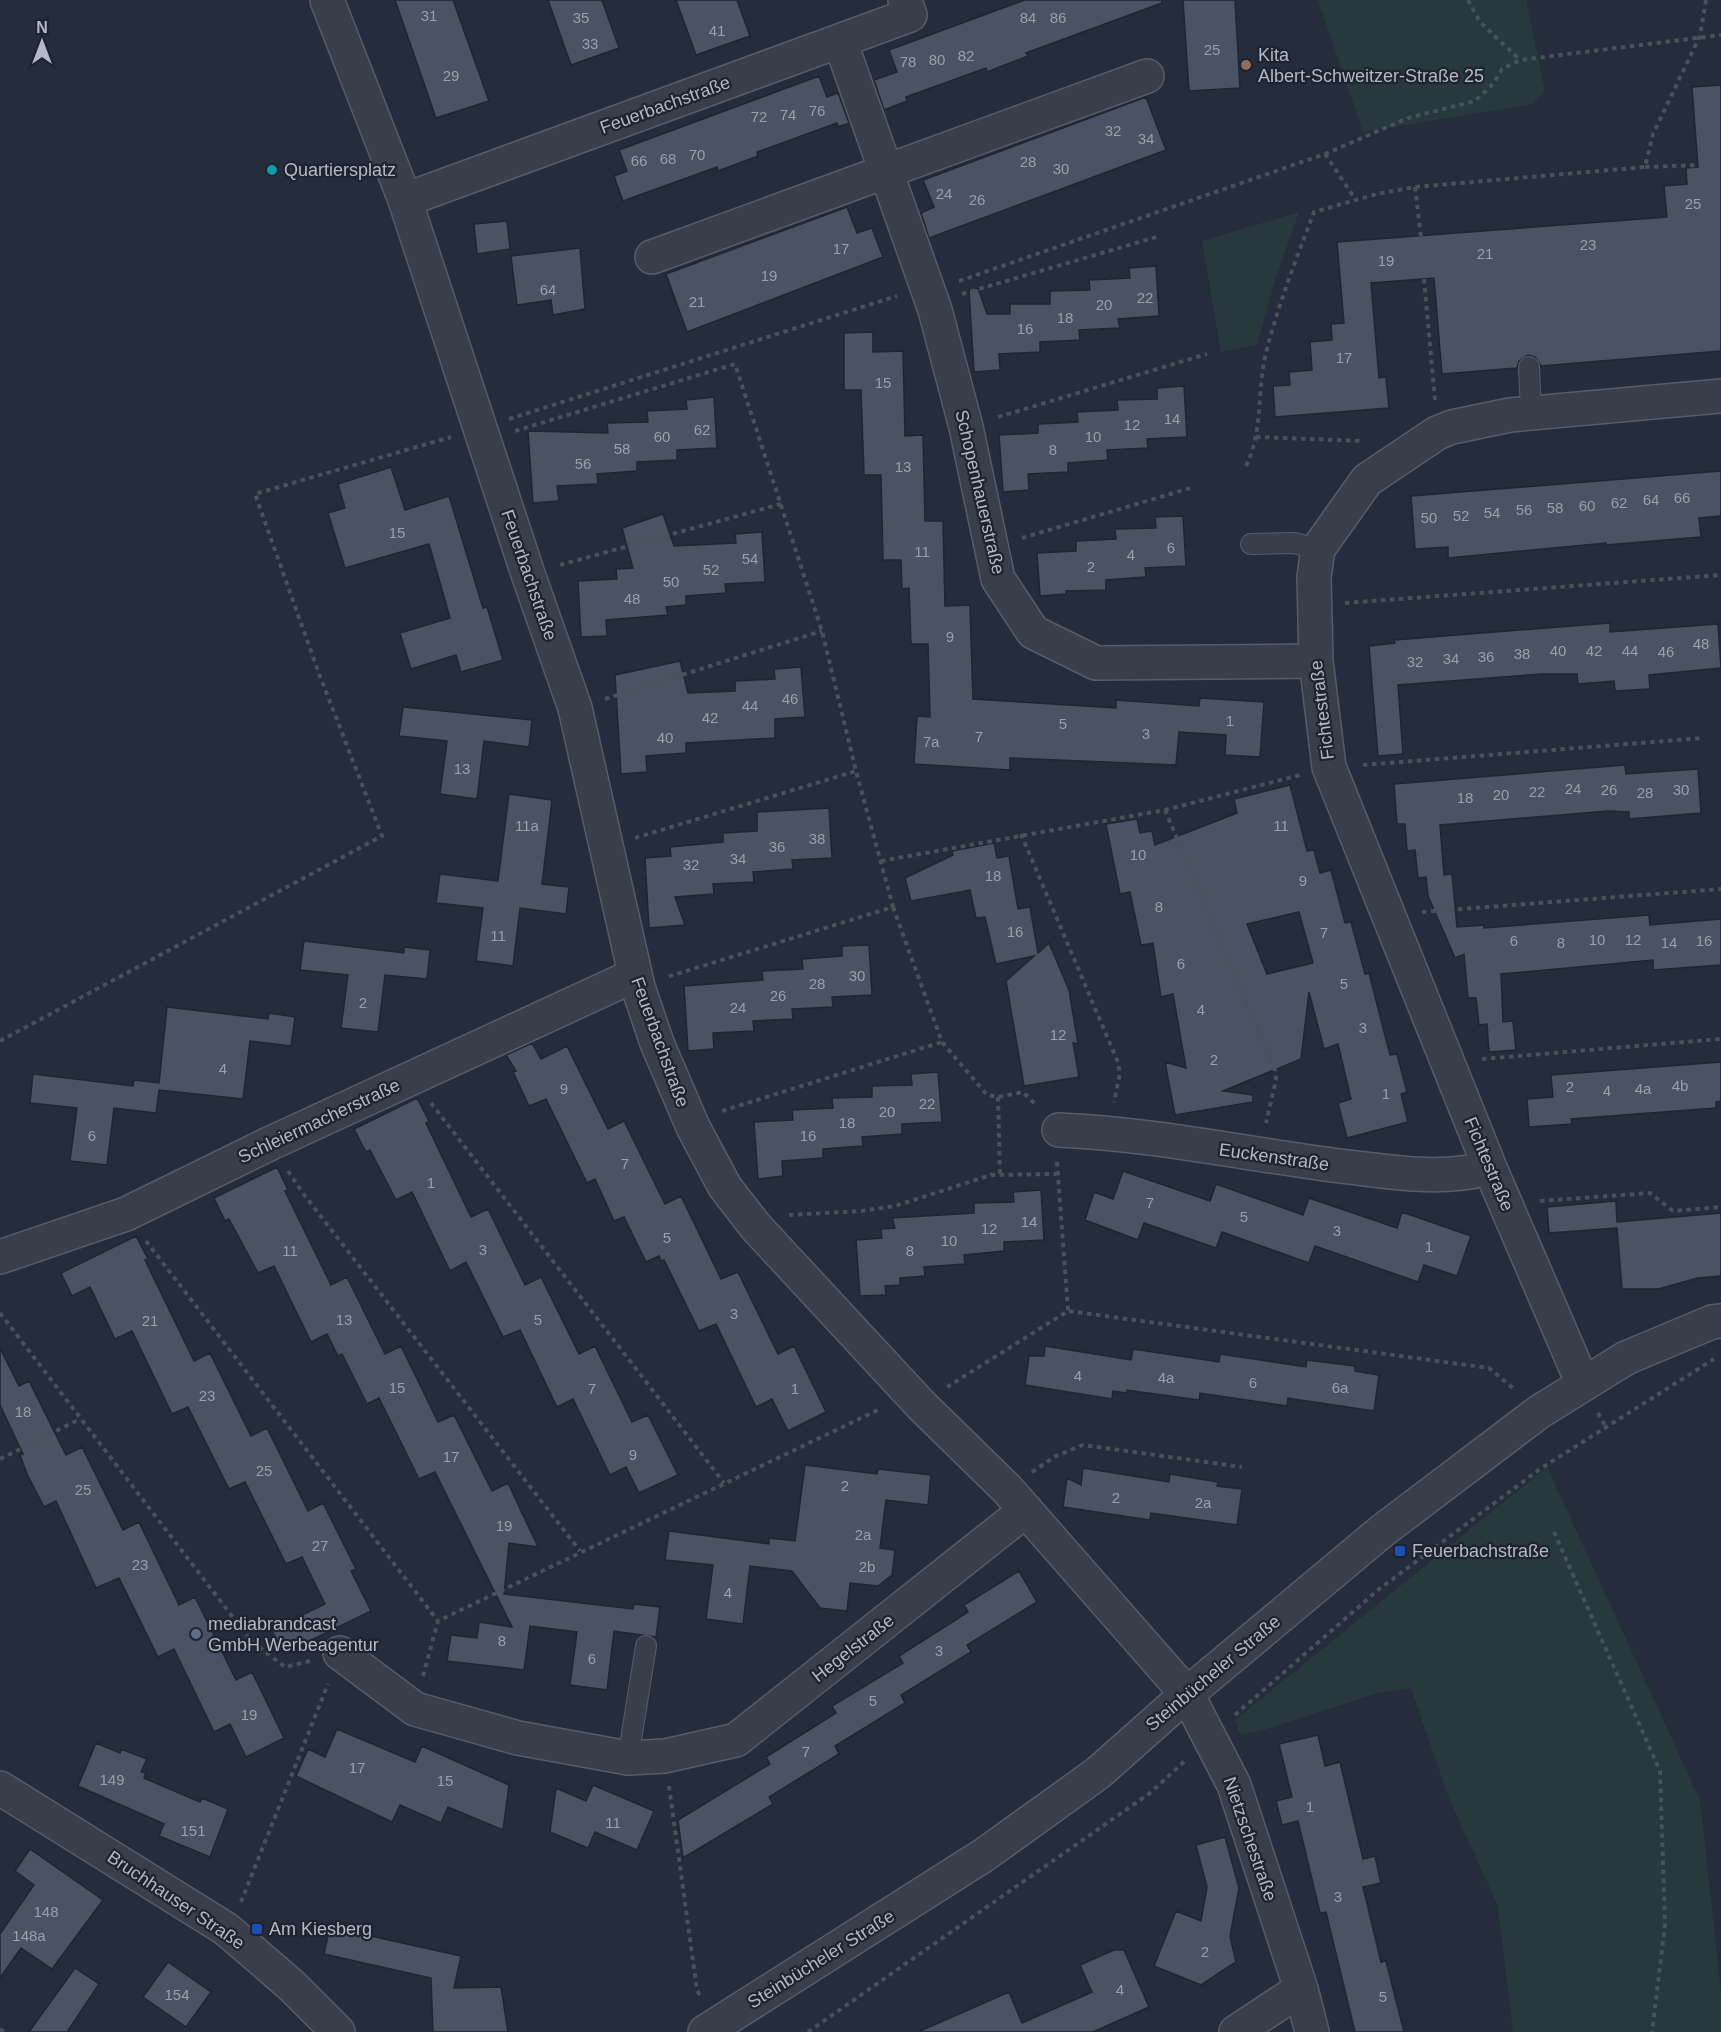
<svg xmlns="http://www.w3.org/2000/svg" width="1721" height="2032" font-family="Arial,sans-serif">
<rect width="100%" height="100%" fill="#252c3b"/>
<path fill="#28393d" d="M1318 0H1526L1545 91 1533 104 1363 132Z
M1299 212 1276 277 1257 345 1221 352 1202 241Z
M1547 1467 1700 1800 1721 1992V2032H1513L1498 1906 1448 1796 1411 1688 1378 1693 1260 1731 1240 1734 1235 1720Z"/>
<path fill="#4b5263" stroke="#202532" stroke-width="1.5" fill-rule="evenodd" d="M395 0H453L489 101 436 118Z
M548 0H602L619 48 571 65Z
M676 0H737L750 36 696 55Z
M1025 0H1162V3L1026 53 1028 56 987 72 986 68 906 97 907 101 884 110 874 80 897 72 889 50Z
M1183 0H1235L1240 88 1189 91Z
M819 76 827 97 838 93 849 123 838 127 837 123 757 152 758 156 718 171 717 167 623 201 614 176 627 171 619 150Z
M1721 85V351L1541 366 1535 357 1528 355 1519 361 1517 368 1442 374 1434 278 1371 283 1379 378 1386 377 1389 408 1275 417 1273 386 1290 385 1289 372 1312 370 1310 342 1332 340 1331 324 1344 323 1337 242 1667 217 1664 186 1687 184 1686 168 1698 167 1692 87Z
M1146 97 1166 150 929 238 921 213 934 207 923 180Z
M847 207 857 233 872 228 883 257 687 332 666 274Z
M507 221 510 249 477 254 474 224Z
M580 248 585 309 553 315 551 300 517 305 511 256Z
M1156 266 1159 316 1118 319 1120 328 1079 330 1080 340 1040 342V352L999 354 1000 370 974 372 969 290 978 288 987 314H1010V304H1050V291L1090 290 1089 280 1130 278 1129 268Z
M873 332V352L903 351 905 436 923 435 925 521H943L945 606 970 605 973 699 1116 708V700L1199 706 1200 698 1264 702 1260 757 1225 755 1226 735 1179 732 1176 765 1010 758V770L914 764 917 716 930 717 928 644H911L909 588 902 589 901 560H883L881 475H864L861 390H844V333Z
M1184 386 1187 437 1147 439 1148 448 1107 450 1108 460 1068 463V472L1028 474 1029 490 1003 492 999 435 1038 433V424L1078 422 1077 412 1118 410 1117 400 1157 399V388Z
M714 397 717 448 677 450V460L637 462V471L597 474 598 484 557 486 559 501 533 503 528 431 608 433 607 423 648 422 647 411 687 409 686 400Z
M391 467 405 510 449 496 483 608 487 607 503 660 461 672 456 655 411 669 400 633 450 618 429 544 345 568 328 513 345 508 338 484Z
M1721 471V516L1699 518 1701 537 1606 545V543L1448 558V547L1415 549 1411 496Z
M663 514 674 546 736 543 735 534 762 532 765 582 725 584 726 593 686 596V605L666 607 668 615 606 620 607 636 581 637 578 581 617 579 616 569 633 568 622 528Z
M1183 516 1186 566 1145 568 1146 577 1106 580V590L1066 591V594L1040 596 1037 553 1076 551V541L1116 539 1115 529 1156 528 1155 517Z
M1610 623V632L1718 624 1721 668 1649 675 1650 689 1615 691 1614 681 1578 684 1577 674H1542L1398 685 1403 754 1378 756 1369 646 1395 643 1394 640Z
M680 661 688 693 735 691V681L775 679 774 669 801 667 805 717 775 719V738L686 743V753L646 756 647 772 621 774 615 675Z
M403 707 532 720 529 747 484 741 477 799 440 794 447 741 399 736Z
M1625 765 1626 774 1698 769 1701 813 1629 819V812L1608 811 1440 825 1444 875 1452 874 1457 927 1484 925V928L1649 915 1650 925 1721 919V965L1653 970V960L1501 974 1503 1022 1513 1021 1516 1050 1489 1052 1487 1024 1479 1025 1476 998H1468L1464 954 1455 958 1428 896 1426 877 1418 878 1415 850 1407 851 1405 824H1397L1394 784Z
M1290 785 1307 851 1314 850 1320 873 1331 870 1345 923 1351 922 1365 974 1369 973 1390 1055 1397 1054 1407 1092 1401 1094 1408 1122 1347 1138 1338 1103 1351 1099 1338 1044 1324 1049 1309 992 1301 1059 1223 1091 1253 1095V1102L1175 1115 1165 1062 1186 1068 1173 994 1161 997 1153 943 1141 945 1130 892 1120 894 1106 824 1137 819 1140 833 1152 831 1155 845 1237 813 1234 799ZM1299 912 1313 963 1267 974 1247 924Z
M509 794 552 800 542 884 569 887 566 914 520 908 513 966 476 961 483 908 436 903 440 874 498 881Z
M829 808 832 858 792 860 793 869 753 872 754 882 713 884 714 894 675 897 685 925 649 928 645 858 671 856 670 847 723 842V833L757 831V812Z
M994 843 997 858 1009 856 1018 909 1030 907 1038 953 1049 943 1069 990 1078 1044 1073 1043 1079 1077 1024 1086 1006 981 1034 956 996 964 985 917 976 918 970 890 911 901 905 878 953 855 952 851Z
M304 941 404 953V947L430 950 427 979 385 975 378 1032 341 1028 348 975 300 970Z
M869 945 872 995 832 997 833 1007 792 1009 793 1019 753 1021 754 1031 713 1033 714 1049 688 1051 684 986 763 980 762 971 803 969 802 959 842 956V946Z
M167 1007 268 1019 269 1013 295 1017 291 1046 250 1041 243 1099 159 1090 156 1113 114 1108 107 1165 70 1161 77 1108 30 1103 33 1074 133 1086 134 1080 159 1083Z
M532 1043 541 1059 567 1046 608 1129 624 1121 665 1204 681 1196 721 1279 738 1272 778 1354 794 1346 826 1412 788 1431 772 1399 756 1407 716 1324 699 1331 664 1260 661 1261 659 1256 646 1262 624 1217 614 1221 595 1179 587 1183 546 1099 529 1106 513 1072 516 1071 506 1055Z
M1721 1062V1101L1716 1102V1108L1571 1119 1572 1124 1529 1127 1527 1099 1553 1097 1551 1075Z
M938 1072 942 1122 902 1124V1134L862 1137 863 1146 823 1149V1158L782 1161 783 1176 758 1179 754 1122 793 1120 792 1110 833 1108 832 1098 872 1097V1086L912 1085 911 1074Z
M417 1098 429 1121 426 1123 471 1217 488 1209 525 1285 541 1277 579 1354 595 1346 632 1422 648 1415 678 1475 639 1493 626 1467 610 1475 573 1399 557 1407 520 1330 503 1337 466 1262 450 1271 412 1192 396 1200 370 1150 366 1152 354 1129Z
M277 1167 288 1190 285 1191 331 1285 347 1277 385 1354 401 1346 438 1422 454 1415 492 1491 508 1483 538 1547 509 1543 504 1594 633 1609 634 1604 660 1607 656 1637 614 1631 607 1690 570 1685 577 1632 530 1626 524 1670 447 1661 451 1635 477 1638 479 1622 512 1627 435 1472 419 1479 379 1398 367 1404 342 1354 338 1356 327 1334 311 1342 274 1266 258 1273 229 1219 225 1221 214 1198Z
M1123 1171 1210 1201 1216 1184 1303 1215 1309 1198 1397 1228 1402 1212 1471 1236 1457 1276 1424 1265 1418 1282 1315 1246 1309 1263 1222 1232 1216 1248 1144 1223 1138 1240 1085 1220 1094 1192 1113 1199Z
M1041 1190 1044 1240 1004 1242V1251L964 1255 965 1264 924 1267 925 1276 900 1278V1285L885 1286 886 1295 860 1296 856 1240 882 1238 881 1229 895 1228 892 1218 974 1213V1203L1014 1202 1013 1192Z
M1616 1201 1617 1222 1721 1213V1276L1698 1278 1658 1289H1622L1617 1228 1549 1233 1547 1207Z
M136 1236 148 1259 145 1260 194 1361 210 1353 251 1436 267 1428 308 1511 323 1503 356 1569 351 1571 371 1611 283 1654 272 1630 325 1604 302 1557 286 1564 245 1482 229 1489 188 1407 172 1414 132 1331 115 1339 90 1287 72 1296 61 1273Z
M1045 1346 1131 1360 1133 1349 1219 1362 1220 1354 1306 1367 1307 1360 1355 1366V1371L1379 1375 1374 1411 1288 1398 1287 1406 1200 1393 1199 1400 1127 1390V1393L1113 1391 1112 1399 1025 1385 1029 1356H1044Z
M0 1348 19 1386 29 1381 66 1455 82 1447 123 1530 139 1522 179 1605 195 1597 236 1680 252 1672 284 1738 246 1757 230 1724 214 1732 174 1649 158 1657 119 1578 96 1588 56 1501 44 1507 27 1474 20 1455 23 1454 0 1405Z
M805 1465 877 1474 878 1469 931 1475 928 1505 886 1500 880 1548 895 1550 892 1575 878 1586 850 1583 847 1611 820 1608 792 1571 750 1566 743 1624 706 1619 713 1565 665 1560 669 1531 769 1544V1538L795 1541Z
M1083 1468 1169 1482 1170 1474 1218 1482 1217 1486 1242 1489 1237 1525 1151 1513 1150 1520 1063 1507 1067 1478 1081 1485Z
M1019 1571 1037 1602 967 1645 971 1652 901 1695 905 1703 835 1746 839 1754 769 1797 773 1804 683 1858 678 1820 770 1764 766 1757 836 1713 832 1706 903 1663 899 1656 968 1612 964 1605Z
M337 1729 415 1762 422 1746 509 1785 503 1830 448 1807 441 1823 400 1805 392 1822 296 1776 308 1749 325 1757Z
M1318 1735 1325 1766 1340 1762 1363 1859 1375 1856 1381 1883 1363 1887 1381 1962 1386 1961 1404 2032H1355L1326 1912 1320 1913 1298 1821 1282 1825 1276 1801 1292 1797 1279 1744Z
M96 1743 120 1753 121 1749 147 1759 141 1772 146 1773 144 1778 200 1802 202 1798 228 1809 210 1857 159 1836 164 1824 78 1786Z
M593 1785 654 1811 637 1850 595 1832 588 1848 550 1832 556 1788 586 1801Z
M1225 1837 1239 1888 1230 1936 1236 1962 1201 1985 1154 1966 1176 1911 1201 1921 1207 1887 1196 1845Z
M30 1849 103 1900 52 1969 21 1948 0 1978V1934L34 1885 15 1871Z
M330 1927 461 1956 454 1988 501 1987 508 2032H433L431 1978 324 1954Z
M1114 1950H1124L1149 2007 1093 2032H918L1009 1992 1022 2023 1092 1992 1080 1965Z
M168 1962 211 1992 186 2027 143 1997Z
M75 1968 99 1984 67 2032H29Z"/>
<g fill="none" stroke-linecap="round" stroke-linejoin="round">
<g stroke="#575c69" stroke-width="22">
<path id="service" d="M1529 367 1531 412
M1251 544 1294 543 1318 549
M628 1758 646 1646"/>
</g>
<g stroke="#575c69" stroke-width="36">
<path id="minor" d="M327 0 405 200 528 574 575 708 638 987 657 1043 693 1127 725 1187 756 1227 921 1405 1007 1489 1187 1694 1234 1785 1301 1989 1312 2032
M840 41 935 310 966 427 998 579 1033 632 1096 663 1316 661
M405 200 910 15 905 0
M652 257 1147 76
M1059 1130C1153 1134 1246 1154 1340 1166 1392 1172 1438 1181 1490 1168
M0 1257 126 1214 271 1143 635 975
M1583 1384 1490 1168 1329 767 1316 661 1314 577 1318 549 1367 480 1437 433 1452 427 1510 415 1721 396
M340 1653 415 1709 518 1738 628 1758 665 1756 736 1740 1026 1510
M1236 2032 1301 1989"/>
</g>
<g stroke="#575c69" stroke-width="36">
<path id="tertiary" d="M0 1788 226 1929 291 1985 338 2032
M705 2032 984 1855 1098 1773 1187 1694 1382 1531 1539 1412 1626 1358 1712 1322 1721 1321"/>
</g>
<path stroke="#455459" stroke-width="4" stroke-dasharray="4.5 4.5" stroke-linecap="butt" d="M1468 0 1480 22 1520 60
M1325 154 1356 200
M1645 167 1698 165
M1415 187 1421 237
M1424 279 1435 400
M959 281 1325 154 1408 118 1475 101 1493 84 1502 69 1520 60 1721 35
M962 294 1160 236
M998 417 1207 354
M509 419 897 296
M515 431 735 364 822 631 856 771 893 907 667 977
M1256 437 1364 441
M1246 466C1263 432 1257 394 1265 357 1277 308 1296 259 1314 212L1377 194 1415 187 1645 167 1653 134 1700 36 1706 0
M1022 538 1194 487
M560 565 781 504
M1345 603 1721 575
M605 699 822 631
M1363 765 1703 738
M1165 810 1275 1070 1276 1080 1266 1123
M1021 834 1117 1060 1120 1073 1114 1102
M635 838 856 771
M881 861 1165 810 1300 775
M893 907 942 1042 987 1095 998 1097 1023 1092 1037 1106
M1422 912 1721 889
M0 1041 382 836 318 671 255 494 451 437
M1482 1059 1721 1039
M998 1097 1000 1175
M431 1103 724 1483
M722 1111 942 1042
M1057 1162 1068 1311
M288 1171 302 1192 580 1551
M1540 1201 1650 1193 1673 1211 1721 1207
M789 1215 861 1211 895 1206 991 1175 1056 1174
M146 1241 438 1621
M0 1313 251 1641 285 1667 310 1661
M947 1387 1068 1311 1489 1368 1514 1389
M1598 1413 1605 1426
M0 1459 80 1419
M1032 1472 1056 1456 1083 1445 1242 1467
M1554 1532 1660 1771 1665 1925 1652 2032
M423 1676 438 1621 880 1409
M1235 1715 1378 1590 1540 1469 1714 1359
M669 1786 697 1990 701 1998
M241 1902 328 1684
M0 2029 4 2032
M808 2032 1150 1793 1185 1761"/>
<use href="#service" stroke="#393e4b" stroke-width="20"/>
<use href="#minor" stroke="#393e4b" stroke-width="33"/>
<use href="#tertiary" stroke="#393e4b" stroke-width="33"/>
</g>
<circle fill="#8d6e63" stroke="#1e2330" stroke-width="2" cx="1246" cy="65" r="6"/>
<circle fill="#0f9aa8" stroke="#1e2330" stroke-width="2" cx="272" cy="170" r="6"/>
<g fill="#1a4fb4" stroke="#1e2330" stroke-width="2">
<rect x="1394" y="1545" width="12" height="12" rx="3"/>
<rect x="251" y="1923" width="12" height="12" rx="3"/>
</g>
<circle fill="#5c6f8a" stroke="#1e2330" stroke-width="2" cx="196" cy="1634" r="6"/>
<g text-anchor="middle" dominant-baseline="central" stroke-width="4.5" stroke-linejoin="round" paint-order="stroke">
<g font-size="15" fill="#9a9fae">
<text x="429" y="15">31</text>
<text x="581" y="17">35</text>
<text x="1028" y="17">84</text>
<text x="1058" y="17">86</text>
<text x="717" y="30">41</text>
<text x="590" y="43">33</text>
<text x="1212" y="49">25</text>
<text x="966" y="55">82</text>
<text x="937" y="59">80</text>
<text x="908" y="61">78</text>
<text x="451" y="75">29</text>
<text x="817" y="110">76</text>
<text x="788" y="114">74</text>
<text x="759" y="116">72</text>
<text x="1113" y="130">32</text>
<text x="1146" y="138">34</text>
<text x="697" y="154">70</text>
<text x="668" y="158">68</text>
<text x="639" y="160">66</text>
<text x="1028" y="161">28</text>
<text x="1061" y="168">30</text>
<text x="944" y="193">24</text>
<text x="977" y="199">26</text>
<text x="1693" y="203">25</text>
<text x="1588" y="244">23</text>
<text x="841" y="248">17</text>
<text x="1485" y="253">21</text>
<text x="1386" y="260">19</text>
<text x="769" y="275">19</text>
<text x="548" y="289">64</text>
<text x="1145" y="297">22</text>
<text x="697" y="301">21</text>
<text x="1104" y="304">20</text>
<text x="1065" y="317">18</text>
<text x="1025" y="328">16</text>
<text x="1344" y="357">17</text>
<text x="883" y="382">15</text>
<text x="1172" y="418">14</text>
<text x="1132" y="424">12</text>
<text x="702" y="429">62</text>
<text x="662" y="436">60</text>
<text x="1093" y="436">10</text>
<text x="622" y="448">58</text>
<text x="1053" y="449">8</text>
<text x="583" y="463">56</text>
<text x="903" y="466">13</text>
<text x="1682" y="497">66</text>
<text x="1651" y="499">64</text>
<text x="1619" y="502">62</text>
<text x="1587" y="505">60</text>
<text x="1555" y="507">58</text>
<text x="1524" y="509">56</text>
<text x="1492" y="512">54</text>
<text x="1461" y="515">52</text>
<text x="1429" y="517">50</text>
<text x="397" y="532">15</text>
<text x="1171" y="547">6</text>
<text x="922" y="551">11</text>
<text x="1131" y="554">4</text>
<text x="750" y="558">54</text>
<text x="1091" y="566">2</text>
<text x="711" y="569">52</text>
<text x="671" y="581">50</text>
<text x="632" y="598">48</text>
<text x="950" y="636">9</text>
<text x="1701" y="643">48</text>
<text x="1558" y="650">40</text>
<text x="1594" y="650">42</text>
<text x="1630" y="650">44</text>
<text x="1666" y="651">46</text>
<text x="1522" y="653">38</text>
<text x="1486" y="656">36</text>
<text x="1451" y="658">34</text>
<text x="1415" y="661">32</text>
<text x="790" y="698">46</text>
<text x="750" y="705">44</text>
<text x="710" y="717">42</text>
<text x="1230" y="720">1</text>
<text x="1063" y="723">5</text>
<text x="1146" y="733">3</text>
<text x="979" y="736">7</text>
<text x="665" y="737">40</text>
<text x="931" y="741">7a</text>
<text x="462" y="768">13</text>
<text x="1573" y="788">24</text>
<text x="1609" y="789">26</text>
<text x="1681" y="789">30</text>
<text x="1537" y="791">22</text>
<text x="1645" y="792">28</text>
<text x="1501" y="794">20</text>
<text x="1465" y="797">18</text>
<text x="527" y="825">11a</text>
<text x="1281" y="825">11</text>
<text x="817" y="838">38</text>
<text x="777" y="846">36</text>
<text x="1138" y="854">10</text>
<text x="738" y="858">34</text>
<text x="691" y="864">32</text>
<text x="993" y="875">18</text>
<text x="1303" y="880">9</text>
<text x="1159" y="906">8</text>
<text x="1015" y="931">16</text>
<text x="1324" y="932">7</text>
<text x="498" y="935">11</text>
<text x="1597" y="939">10</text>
<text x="1633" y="939">12</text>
<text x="1514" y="940">6</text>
<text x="1704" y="940">16</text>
<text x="1561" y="942">8</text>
<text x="1669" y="942">14</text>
<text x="1181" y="963">6</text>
<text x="857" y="975">30</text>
<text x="817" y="983">28</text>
<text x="1344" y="983">5</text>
<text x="778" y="995">26</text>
<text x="363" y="1002">2</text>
<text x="738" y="1007">24</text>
<text x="1201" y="1009">4</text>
<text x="1363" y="1027">3</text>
<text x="1058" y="1034">12</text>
<text x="1214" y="1059">2</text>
<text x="223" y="1068">4</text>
<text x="1680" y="1085">4b</text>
<text x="1570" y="1086">2</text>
<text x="564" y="1088">9</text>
<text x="1643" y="1088">4a</text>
<text x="1607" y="1090">4</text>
<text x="1386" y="1093">1</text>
<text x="927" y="1103">22</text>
<text x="887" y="1111">20</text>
<text x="847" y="1122">18</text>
<text x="92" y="1135">6</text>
<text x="808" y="1135">16</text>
<text x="625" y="1163">7</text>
<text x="431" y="1182">1</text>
<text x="1150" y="1202">7</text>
<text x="1244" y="1216">5</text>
<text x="1029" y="1221">14</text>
<text x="989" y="1228">12</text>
<text x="1337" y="1230">3</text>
<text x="667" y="1237">5</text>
<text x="949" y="1240">10</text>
<text x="1429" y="1246">1</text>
<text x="483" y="1249">3</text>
<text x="290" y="1250">11</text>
<text x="910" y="1250">8</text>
<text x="734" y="1313">3</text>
<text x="344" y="1319">13</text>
<text x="538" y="1319">5</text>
<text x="150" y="1320">21</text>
<text x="1078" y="1375">4</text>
<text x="1166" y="1377">4a</text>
<text x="1253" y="1382">6</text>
<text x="397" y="1387">15</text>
<text x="1340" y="1387">6a</text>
<text x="592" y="1388">7</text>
<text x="795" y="1388">1</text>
<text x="207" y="1395">23</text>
<text x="23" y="1411">18</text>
<text x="633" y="1454">9</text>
<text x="451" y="1456">17</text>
<text x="264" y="1470">25</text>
<text x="845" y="1485">2</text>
<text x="83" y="1489">25</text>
<text x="1116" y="1497">2</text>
<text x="1203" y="1502">2a</text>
<text x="504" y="1525">19</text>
<text x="863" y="1534">2a</text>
<text x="320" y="1545">27</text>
<text x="140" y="1564">23</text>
<text x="867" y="1566">2b</text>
<text x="728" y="1592">4</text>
<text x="502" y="1640">8</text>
<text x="939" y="1650">3</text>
<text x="592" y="1658">6</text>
<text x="873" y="1700">5</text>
<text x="249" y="1714">19</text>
<text x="806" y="1751">7</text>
<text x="357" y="1767">17</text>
<text x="112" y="1779">149</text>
<text x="445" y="1780">15</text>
<text x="1310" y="1806">1</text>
<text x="613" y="1822">11</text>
<text x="193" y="1830">151</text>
<text x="1338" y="1896">3</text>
<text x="46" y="1911">148</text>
<text x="29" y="1935">148a</text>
<text x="1205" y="1951">2</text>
<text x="1120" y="1989">4</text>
<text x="177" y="1994">154</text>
<text x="1383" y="1996">5</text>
</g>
<g font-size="18" fill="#b4b9c7" stroke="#1e2330" text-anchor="start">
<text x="1258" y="55">Kita<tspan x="1258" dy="21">Albert-Schweitzer-Straße 25</tspan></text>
<text x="284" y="170">Quartiersplatz</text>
<text x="1412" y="1551">Feuerbachstraße</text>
<text x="208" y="1624">mediabrandcast<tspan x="208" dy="21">GmbH Werbeagentur</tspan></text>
<text x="269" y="1929">Am Kiesberg</text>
</g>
<g font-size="18" fill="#b4b9c7" stroke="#1e2330">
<text transform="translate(665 105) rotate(-20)">Feuerbachstraße</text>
<text transform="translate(980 492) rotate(77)">Schopenhauerstraße</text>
<text transform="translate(529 575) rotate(71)">Feuerbachstraße</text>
<text transform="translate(1322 710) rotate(-97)">Fichtestraße</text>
<text transform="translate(660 1042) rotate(70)">Feuerbachstraße</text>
<text transform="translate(319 1121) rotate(-25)">Schleiermacherstraße</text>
<text transform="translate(1274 1157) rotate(8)">Euckenstraße</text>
<text transform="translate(1489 1164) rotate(67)">Fichtestraße</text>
<text transform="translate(853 1648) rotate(-38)">Hegelstraße</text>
<text transform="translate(1213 1673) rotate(-40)">Steinbücheler Straße</text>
<text transform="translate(1250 1839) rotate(71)">Nietzschestraße</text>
<text transform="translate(176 1900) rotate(34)">Bruchhauser Straße</text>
<text transform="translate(821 1959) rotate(-32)">Steinbücheler Straße</text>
</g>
</g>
<g transform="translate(42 42)" stroke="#1e2330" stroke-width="4.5" paint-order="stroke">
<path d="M0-4.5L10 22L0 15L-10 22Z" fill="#b4b9c7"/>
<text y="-9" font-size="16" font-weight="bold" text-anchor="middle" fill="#b4b9c7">N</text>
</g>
</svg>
